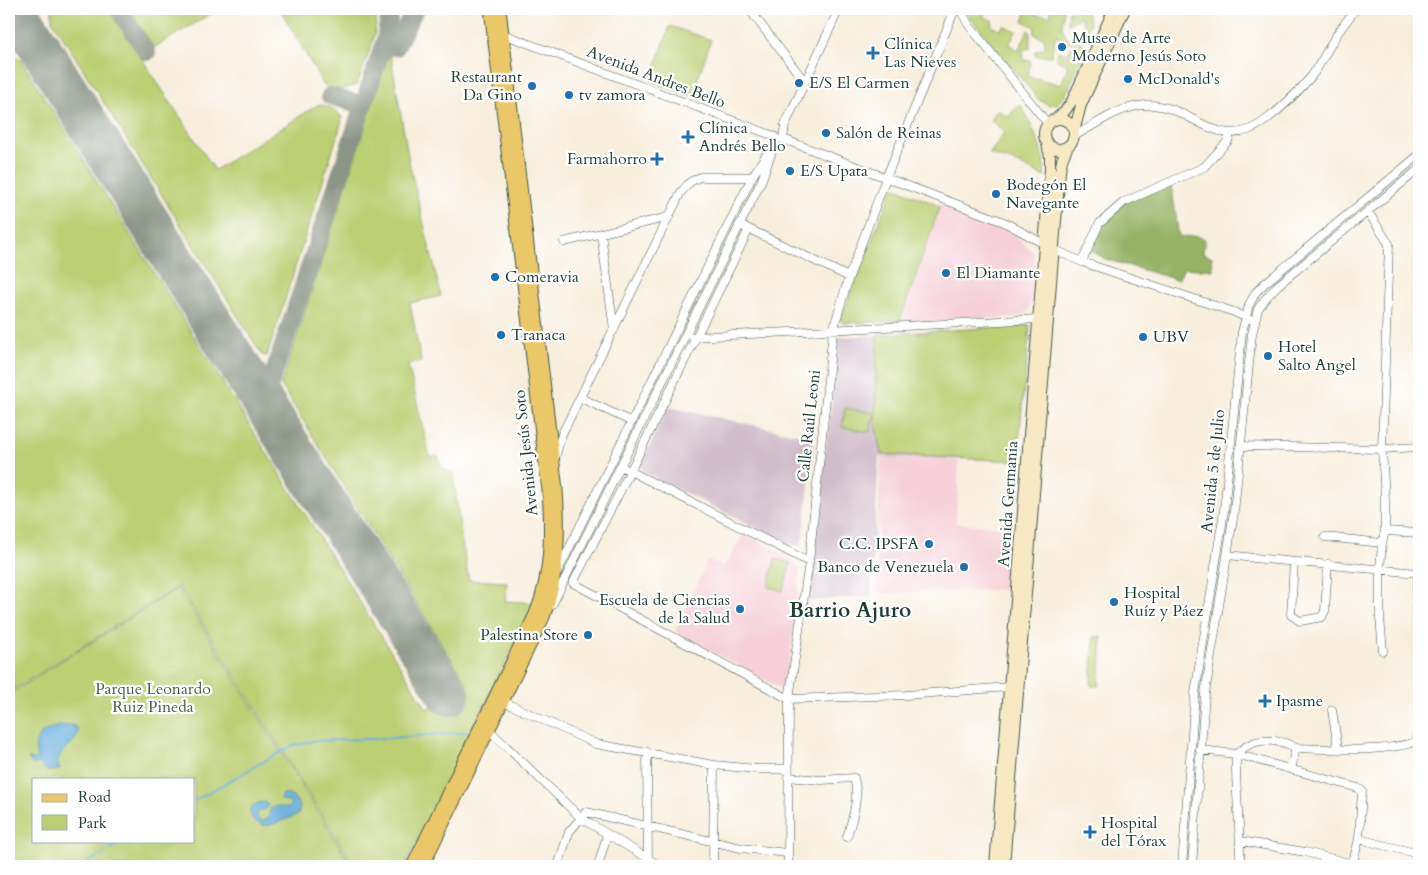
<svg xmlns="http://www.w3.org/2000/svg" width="1428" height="875" font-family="Cardo,serif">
<rect width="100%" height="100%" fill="#fff"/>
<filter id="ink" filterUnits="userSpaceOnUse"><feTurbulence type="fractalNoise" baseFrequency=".02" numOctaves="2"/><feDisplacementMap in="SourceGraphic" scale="10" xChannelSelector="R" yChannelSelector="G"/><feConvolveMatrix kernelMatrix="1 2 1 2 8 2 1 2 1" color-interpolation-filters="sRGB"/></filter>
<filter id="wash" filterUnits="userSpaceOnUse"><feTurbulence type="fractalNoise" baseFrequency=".0096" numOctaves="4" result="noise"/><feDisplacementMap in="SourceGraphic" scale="20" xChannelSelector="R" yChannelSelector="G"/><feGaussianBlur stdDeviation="1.12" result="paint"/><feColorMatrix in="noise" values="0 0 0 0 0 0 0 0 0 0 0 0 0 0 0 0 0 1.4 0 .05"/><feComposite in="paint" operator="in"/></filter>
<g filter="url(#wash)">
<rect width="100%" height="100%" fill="#f8eedd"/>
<path fill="#f6cfd8" d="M942 203 1008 229 1033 252 1036 273 1033 297 1028 312 1017 317 901 323Z
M881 454 959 457 956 523 1016 528 1010 589 879 593 876 591Z
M743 534 792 558 800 571 786 691 675 631 708 560 724 567Z"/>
<path fill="#d1bdca" d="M1030 325 1017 461 879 457 871 596 808 601 839 337Z
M668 407 814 438 803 539 799 546 789 544 643 472 641 464Z"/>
<path fill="#bccf73" stroke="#6e8654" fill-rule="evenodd" d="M52 9H109L215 170 319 104 334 109 342 117 341 124 267 356 262 355 52 20Z
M126 9H219L153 48Z
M280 9H376C379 35 365 60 357 85 346 88 332 93 323 84Z
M969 9H987L983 16 993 21 991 26 1001 30 1003 25 1016 31 1009 45 1019 50 1028 30 1030 31V49H1023V60L1031 61 1028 76 1061 85 1068 65 1057 60 1058 51 1067 55 1073 44 1056 35 1051 56H1035V51L1045 48V39L1034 34 1035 27 1023 21 1027 9H1036V15L1050 16 1051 9H1064L1062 27 1068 40 1087 29 1081 17 1068 24 1069 10 1071 12 1075 9H1084L1086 10C1091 25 1092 26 1080 37L1086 50 1065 96 1057 104 1049 105 1039 100 965 11Z
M670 26 711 40 692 96 650 82Z
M9 52 21 60 427 709 467 684 281 385 388 56 391 57 409 162 441 296 410 303 421 362 408 365 430 457 438 456 441 467 453 474 462 542 469 580 507 582 505 601 535 603 405 866H354L179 586 9 692Z
M1020 104C1033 128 1044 149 1045 177L1017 163 990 154 1004 132 990 119 998 110 1008 117Z
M893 187 940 206 900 321 843 323 840 320Z
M1030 325 1017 461 881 454 875 422 877 335Z
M845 408 874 413 870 432 842 427Z
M775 559 791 563 783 591 768 587Z
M178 588 352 866H9V694ZM34 779H194V841H34Z
M1094 637H1102L1099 686H1091Z"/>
<path fill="#95b265" stroke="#5a784c" d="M1171 182 1179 237 1197 236 1205 239 1203 253 1212 257 1213 270 1184 268 1178 280 1105 259 1092 251 1103 221 1124 202Z"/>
<path fill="#64acdb" stroke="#427488" d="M71 725 77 727C84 745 49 749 60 770L47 771 39 763 33 765 28 758 34 760 37 759C29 733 49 726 71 725Z
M282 794C291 793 297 800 300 807L298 815 270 825H262L252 819 250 811C253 804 258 802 265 802L268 805 266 809 260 811 257 814V818L261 821C270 821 268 814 271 808L276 806 288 808 291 803 280 799Z"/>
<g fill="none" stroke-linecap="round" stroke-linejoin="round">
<path stroke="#64acdb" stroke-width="2" d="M194 801 291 746 313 741 392 738 468 732
M86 866 89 862 124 841"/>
<path stroke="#8c9688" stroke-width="18" d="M118 9 147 52
M380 55 387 47H396L415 9
M330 96 363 105
M242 370C251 379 263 385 273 374
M274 418 266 403 267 394 385 40 389 19 388 9"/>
<path stroke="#8c9688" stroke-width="42" d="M16 9 242 370 449 695"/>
</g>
</g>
<g filter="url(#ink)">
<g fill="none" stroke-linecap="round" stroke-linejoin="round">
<g stroke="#40584d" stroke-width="9">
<path id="street" d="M749 9 805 82
M960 9 968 24 1048 124
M500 33 774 136 776 140 783 139 1004 222 1044 244
M1074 136C1097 124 1120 106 1146 105 1193 103 1217 157 1266 120 1282 108 1297 93 1310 78 1320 66 1326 52 1334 39 1340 29 1348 19 1356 9
M783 139 785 125 839 9
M1368 212 1389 244 1382 449 1385 499V531L1382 543 1380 569V618L1383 651
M739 225 749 229 630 472 573 583 789 699 906 695 1009 687
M749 229 849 277
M601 233 614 330
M564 242 669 217
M1053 249 1082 262 1234 312 1249 319
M1082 262 1099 224 1124 202 1204 167 1228 141 1230 134
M693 337 1038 319
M581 398 632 422
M1241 446 1382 449 1419 447
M555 458 562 434 681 192 690 182 700 177H752
M626 469 809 562
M1385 531 1419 533
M1325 537 1382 543
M1228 555 1264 559 1418 573 1416 609 1419 622
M1294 562 1291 615 1300 621 1322 617 1325 611 1328 564
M557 573 752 177 768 152
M552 605 761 182 776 140
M504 702 596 744 714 765 756 769H788
M1332 710 1338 748
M490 731 581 818 660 866
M1200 750 1236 754 1358 788 1362 791 1359 839 1352 866
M647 752 648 866
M1291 769 1296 748
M788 777 821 780 854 778C860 797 852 820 847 837
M1359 839 1419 854
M1241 841 1305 852 1353 864
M558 866 569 832 586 812 741 848 787 853
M598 866 607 835
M713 866 714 765
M788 866 789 699 809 562 833 330 849 277 886 178 955 9
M1182 866 1195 693 1224 511 1242 332 1249 305 1256 292 1264 284 1419 155
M1192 866 1205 694 1234 512 1252 334 1258 309 1265 299 1277 286 1419 169
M1240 866C1241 829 1235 792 1236 754 1241 750 1247 745 1253 743 1265 738 1285 741 1296 748 1335 749 1378 753 1416 742L1419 735"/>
</g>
<g stroke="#40584d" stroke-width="12">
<path id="secondary" d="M1044 134a15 15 0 1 1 30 0a15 15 0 1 1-30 0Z
M1053 121 1065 111 1072 101 1114 9
M1074 132 1081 105 1125 9
M995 866 1050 170V157L1047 144
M1004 866 1060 171 1062 160 1068 146"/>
</g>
<g stroke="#40584d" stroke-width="13">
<path id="primary" d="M412 866 535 614C551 576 551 531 548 491L490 9
M423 866 544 617C559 577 560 533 557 490L500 9"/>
</g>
<use href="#street" stroke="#fff" stroke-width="8"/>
<use href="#secondary" stroke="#f7e9c3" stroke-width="10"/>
<use href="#primary" stroke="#eac769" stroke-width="11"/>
</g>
</g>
<g fill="#1f6fb2" stroke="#fff" stroke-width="2">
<circle cx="1062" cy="47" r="5"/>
<path d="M870.5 45.5h5v5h5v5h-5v5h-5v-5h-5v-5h5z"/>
<circle cx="1128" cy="79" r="5"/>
<circle cx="799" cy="83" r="5"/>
<circle cx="532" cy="86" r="5"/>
<circle cx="569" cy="95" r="5"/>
<circle cx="826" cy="133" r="5"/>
<path d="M685.5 129.5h5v5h5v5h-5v5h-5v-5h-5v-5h5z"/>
<path d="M654.5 151.5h5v5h5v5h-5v5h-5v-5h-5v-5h5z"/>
<circle cx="790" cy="171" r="5"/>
<circle cx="996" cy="194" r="5"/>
<circle cx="946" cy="273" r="5"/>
<circle cx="495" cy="277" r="5"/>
<circle cx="501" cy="335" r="5"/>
<circle cx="1143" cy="337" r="5"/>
<circle cx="1268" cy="356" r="5"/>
<circle cx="929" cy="544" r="5"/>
<circle cx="964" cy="567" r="5"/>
<circle cx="1114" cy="602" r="5"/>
<circle cx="740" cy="609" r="5"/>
<circle cx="588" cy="635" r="5"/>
<path d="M1262.5 693.5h5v5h5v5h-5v5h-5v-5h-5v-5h5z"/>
<path d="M1087.5 824.5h5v5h5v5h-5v5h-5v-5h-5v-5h5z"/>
</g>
<g text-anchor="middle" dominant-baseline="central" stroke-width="4.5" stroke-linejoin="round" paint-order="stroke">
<g font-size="16" fill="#1f3d34" stroke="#fff" text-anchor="start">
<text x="1072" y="38">Museo de Arte<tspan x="1072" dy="18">Moderno Jesús Soto</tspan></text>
<text x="884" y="44">Clínica<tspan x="884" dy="18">Las Nieves</tspan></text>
<text x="522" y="77" text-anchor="end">Restaurant<tspan x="522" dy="18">Da Gino</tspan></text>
<text x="1138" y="79">McDonald's</text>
<text x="809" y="83">E/S El Carmen</text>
<text x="579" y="95">tv zamora</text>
<text x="699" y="128">Clínica<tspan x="699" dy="18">Andrés Bello</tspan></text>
<text x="836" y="133">Salón de Reinas</text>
<text x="647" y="159" text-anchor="end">Farmahorro</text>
<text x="800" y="171">E/S Upata</text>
<text x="1006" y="185">Bodegón El<tspan x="1006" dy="18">Navegante</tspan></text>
<text x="956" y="273">El Diamante</text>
<text x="505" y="277">Comeravia</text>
<text x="511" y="335">Tranaca</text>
<text x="1153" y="337">UBV</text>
<text x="1278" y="347">Hotel<tspan x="1278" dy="18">Salto Angel</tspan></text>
<text x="919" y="544" text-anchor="end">C.C. IPSFA</text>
<text x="954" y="567" text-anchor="end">Banco de Venezuela</text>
<text x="1124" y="593">Hospital<tspan x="1124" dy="18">Ruíz y Páez</tspan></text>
<text x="730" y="600" text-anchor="end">Escuela de Ciencias<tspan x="730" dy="18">de la Salud</tspan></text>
<text x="578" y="635" text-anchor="end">Palestina Store</text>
<text x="1276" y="701">Ipasme</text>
<text x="1101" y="823">Hospital<tspan x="1101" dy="18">del Tórax</tspan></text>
</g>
<g font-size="16" fill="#1f3d34" stroke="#fff">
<text transform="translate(656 77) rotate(21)">Avenida Andres Bello</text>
<text transform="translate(809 426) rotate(-84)">Calle Raúl Leoni</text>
<text transform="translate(526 453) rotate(-96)">Avenida Jesús Soto</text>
<text transform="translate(1213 471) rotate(-84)">Avenida 5 de Julio</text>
<text transform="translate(1008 504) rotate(-86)">Avenida Germania</text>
</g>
<g font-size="16" fill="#466244" stroke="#fff">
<text x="153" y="689">Parque Leonardo<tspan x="153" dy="18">Ruiz Pineda</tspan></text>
</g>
<g font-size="21" font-weight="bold" fill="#1f3d34" stroke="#fff">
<text x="850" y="610">Barrio Ajuro</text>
</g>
</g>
<rect width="1428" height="875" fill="none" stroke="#fff" stroke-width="30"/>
<rect x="32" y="778" width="162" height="65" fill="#ffffff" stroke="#a5b1ae"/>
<rect x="42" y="794" width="25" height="8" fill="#eac769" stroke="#a5b1ae"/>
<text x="78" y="802" font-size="15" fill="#1f3d34">Road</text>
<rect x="42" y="815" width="25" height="15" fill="#bccf73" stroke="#a5b1ae"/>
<text x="78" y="828" font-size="15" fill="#1f3d34">Park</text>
</svg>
